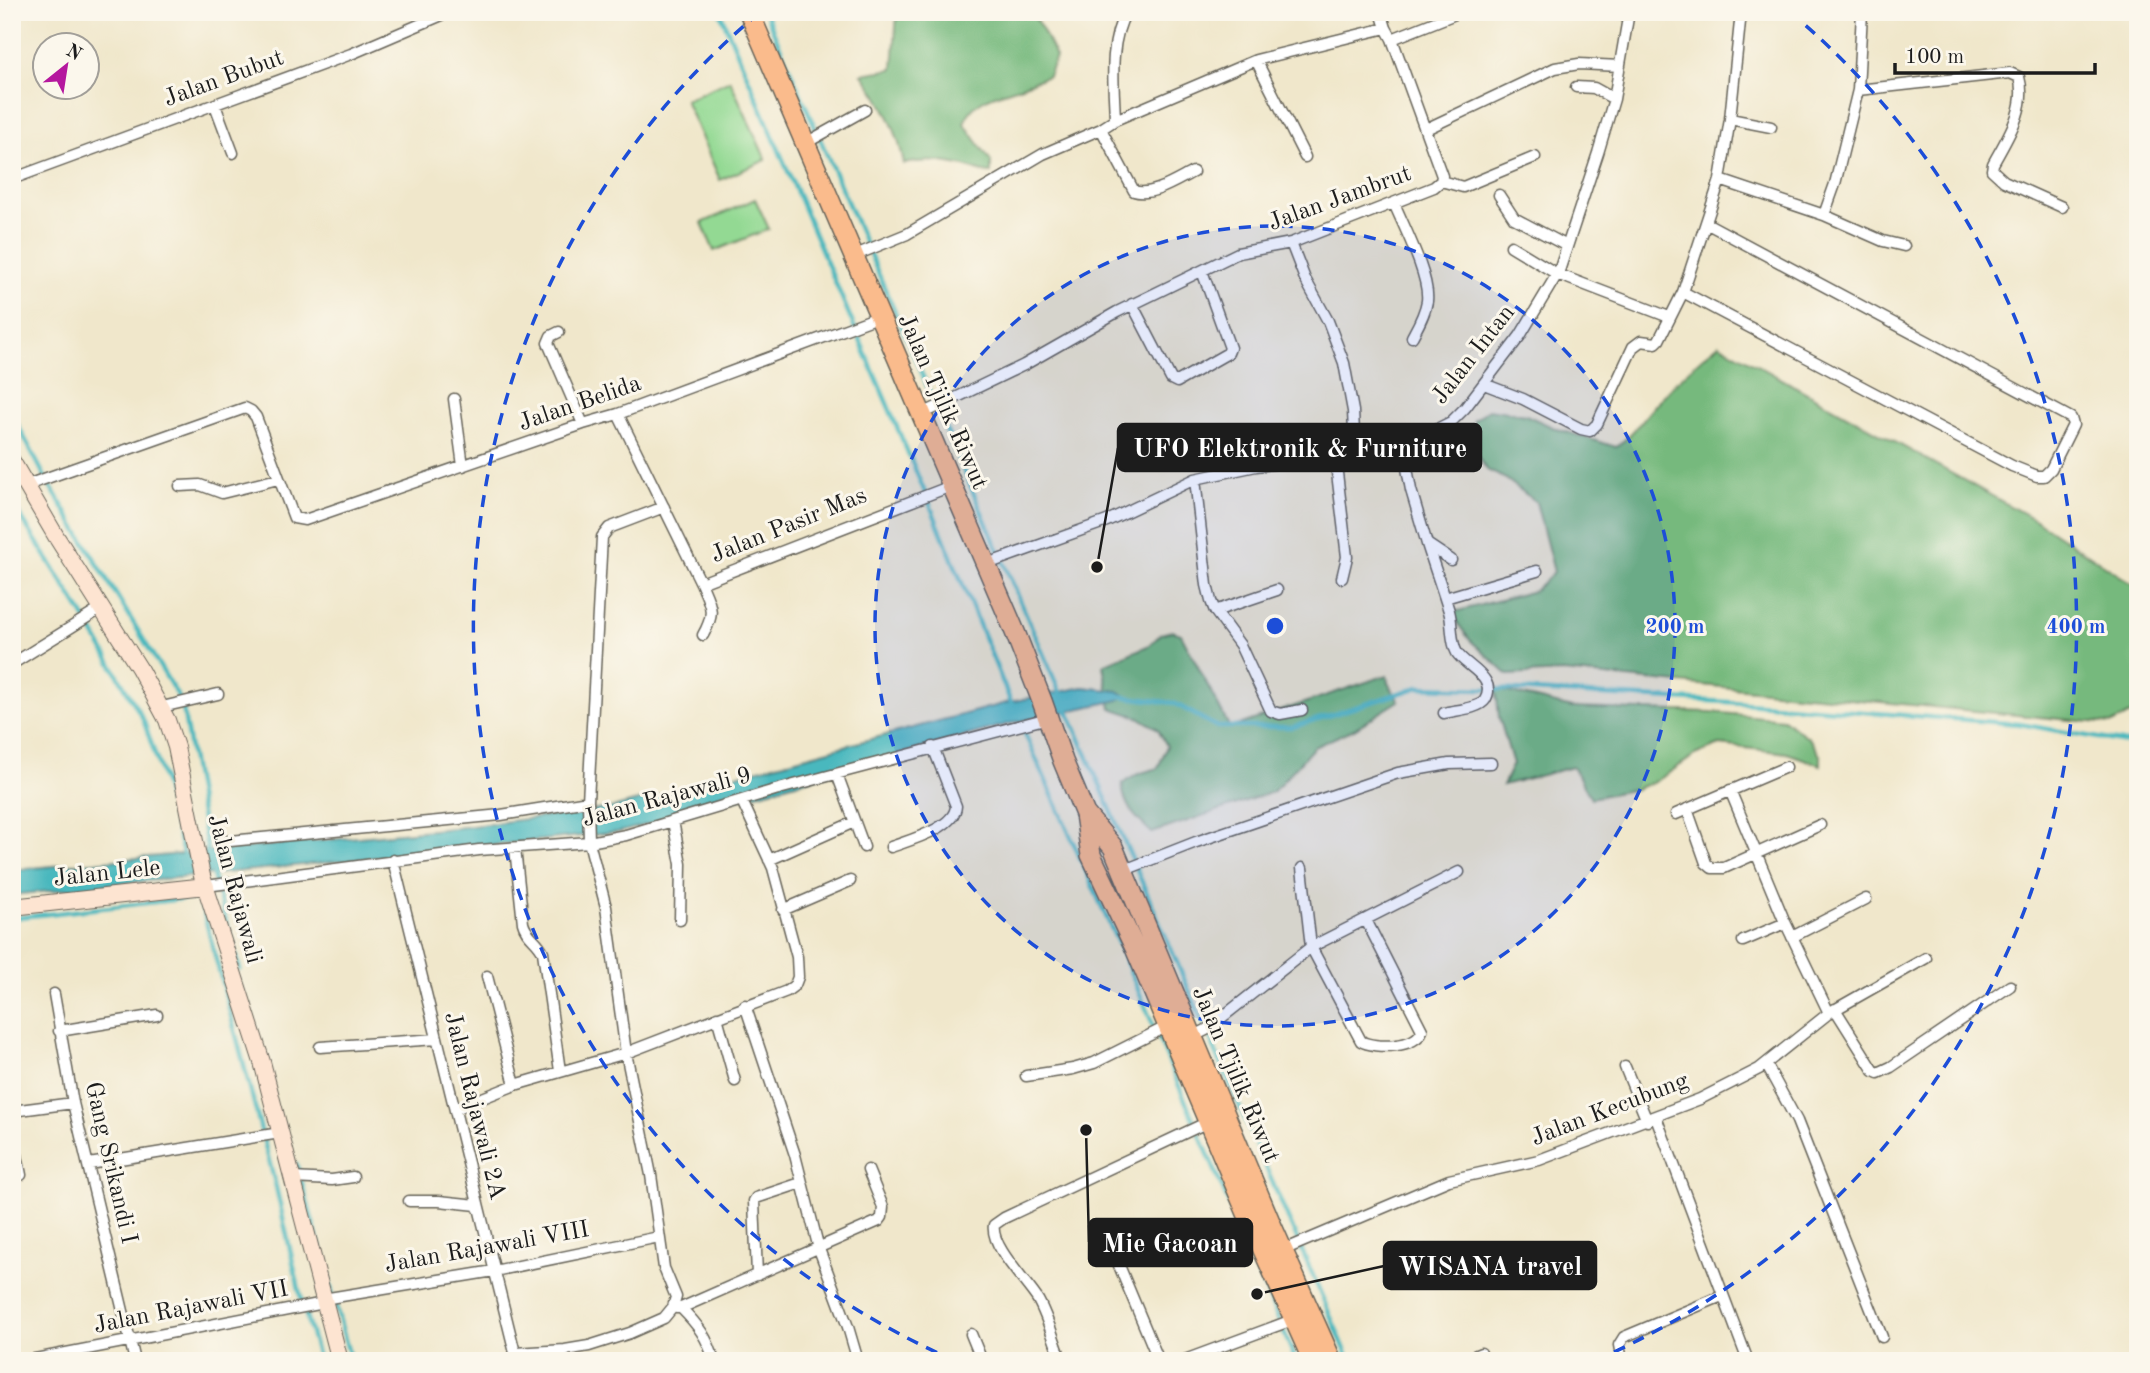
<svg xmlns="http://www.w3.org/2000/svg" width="2150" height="1373" font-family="'Old Standard TT',serif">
<rect width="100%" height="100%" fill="#fbf7ec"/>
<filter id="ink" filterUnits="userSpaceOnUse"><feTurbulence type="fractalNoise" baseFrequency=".0143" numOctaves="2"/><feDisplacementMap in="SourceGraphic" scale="14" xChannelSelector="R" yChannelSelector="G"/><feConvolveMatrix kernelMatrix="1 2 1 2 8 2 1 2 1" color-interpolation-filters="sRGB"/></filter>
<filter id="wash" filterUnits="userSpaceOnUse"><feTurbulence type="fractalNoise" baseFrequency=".00686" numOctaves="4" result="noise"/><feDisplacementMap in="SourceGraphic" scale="28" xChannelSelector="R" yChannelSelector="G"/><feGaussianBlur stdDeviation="1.57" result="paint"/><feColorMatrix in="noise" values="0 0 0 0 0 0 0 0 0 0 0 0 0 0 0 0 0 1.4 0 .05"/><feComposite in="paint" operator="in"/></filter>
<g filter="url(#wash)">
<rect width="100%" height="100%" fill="#f0e7cb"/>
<path fill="#93d993" stroke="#587a58" stroke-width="2" d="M730 80 766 160 720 180 685 100Z
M755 199 769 229 714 251 702 223Z"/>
<path fill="#76b97d" stroke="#496a4c" stroke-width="2" d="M897 12H1031L1042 29 1056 57 1048 76C1037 80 1027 84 1016 88 995 95 973 99 964 123L991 161V173C980 173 974 168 964 166 944 161 925 159 904 164 898 131 882 100 862 74L893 69Z
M1719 344 2037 521 2137 587 2138 710 2112 724 1563 672 1508 675 1470 640 1450 613 1534 591 1554 572 1536 502 1506 479 1487 470 1472 448 1474 420 1489 409 1526 415 1557 429 1616 447C1633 435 1643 418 1658 402 1676 381 1697 361 1719 344Z
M1172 631 1181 634 1230 728 1387 675 1388 683 1399 701 1354 729 1314 747 1273 792 1152 833C1136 818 1124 808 1122 784L1138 774 1158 768 1167 746 1158 729 1138 717 1111 708 1103 665 1150 645 1161 634Z
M1496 689 1572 708 1712 712 1783 719 1809 738 1821 757V765L1787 753 1720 745 1697 754 1658 780 1636 789 1591 798 1573 767 1503 785 1513 764 1499 717Z"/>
<path fill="#48b8be" stroke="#326a6d" stroke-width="2" d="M1083 687 1118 691 1124 695 1119 700 1016 722 620 832 12 895V870L464 827 612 808 1010 702Z"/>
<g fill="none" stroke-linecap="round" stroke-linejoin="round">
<path stroke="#48b8be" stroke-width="4.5" d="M720 12 926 495 1012 705
M765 12 1061 695
M12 414 46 479 182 703 208 854
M12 503 85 618 143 719 163 778 184 857
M1118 696 1174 703 1217 727H1293L1419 687 1515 690 1745 703 2020 724 2138 745
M1066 707 1350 1361
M1021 725 1122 952 1296 1361
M211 869 240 969
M198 891 276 1187 301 1298 319 1361
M12 918 200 897
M297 1165 351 1361"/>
</g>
</g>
<g filter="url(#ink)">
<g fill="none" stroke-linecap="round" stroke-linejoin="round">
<g stroke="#666359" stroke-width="13">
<path id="street" d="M1381 12 1386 28
M1392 39 1460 12
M1256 60 1305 157
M1576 87 1594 88 1614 99
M1858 90 2010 73 2019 77C2028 108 2007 138 1993 164L1992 170 2004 181 2062 207
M215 105 233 153
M1730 119 1771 127
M1115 120C1114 85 1108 44 1126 12
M1101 129 1134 191C1152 197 1177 180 1193 172
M1426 129 1555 68 1579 64 1620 66
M804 144 865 110
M12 179 351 54 449 12
M1720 180 1824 215 1835 184 1858 90 1862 12
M1441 181 1463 187 1535 157
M1499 195 1514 218 1567 246
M1394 203C1404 227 1430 277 1427 301 1425 314 1418 326 1412 337
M1824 215 1883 241 1904 246
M1291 243 1305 279 1328 321 1344 363 1353 411 1355 454
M1511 246 1557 274 1669 317
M853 256 907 234 1043 154 1101 129 1115 120 1256 60 1386 28 1392 39 1442 176 1441 181 1434 187 1291 243 1238 253 1117 312 1024 365 920 415
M1683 292 2012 466 2037 476H2044L2051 469 2073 425 2071 418 1706 223
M1132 304 1171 379 1177 382 1228 353 1230 348 1202 271
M559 332 551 336 548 343 583 424
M1484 384 1523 399 1581 429 1590 431 1597 424 1633 347 1641 341 1656 343 1659 340 1683 292 1720 180 1730 119 1741 12
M454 399 463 466
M618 414 701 583 951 486
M1402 441 1411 490 1427 544 1451 560
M1335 456 1347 557 1342 578
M1195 479 1207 585 1211 601 1215 611 1240 645 1271 711 1280 714 1302 710
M27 485 245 408 251 411 256 417 294 518 305 520 583 424 618 414 878 317
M180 486 200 485 222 493 278 479
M1427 544C1434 566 1442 588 1449 611 1453 624 1450 641 1457 653 1466 667 1498 678 1485 700 1479 709 1455 710 1444 713
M987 564 1107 521 1195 479 1256 466 1355 454 1437 429 1451 422 1465 408 1520 336 1559 271 1598 153 1614 99 1629 12
M701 583C711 606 716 612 703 635
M1445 598 1537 571
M1215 611 1277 590
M12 664 102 608
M162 707 218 694
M837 774 864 847
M1730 790 1784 920 1829 1013
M1687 809 1706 863 1712 868H1724L1820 825
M1676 814 1786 767
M673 821 681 864 680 920
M220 842 501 815 588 801
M891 847C910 840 955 828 956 806L933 747
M515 848 523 923C526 936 538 940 543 952L560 1071
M393 860 517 1361
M769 860 854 822
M1302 868 1311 947 1361 1041C1374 1049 1418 1048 1422 1030L1366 920
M1122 871 1196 842 1398 773 1449 764 1491 763
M206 886 479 850 589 842 626 835 775 790 1048 718
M783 910 850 881
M1792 937 1866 899
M1743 941 1785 923
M487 976 515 1085
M54 994 73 1103 135 1361
M745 1005 795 1155 819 1249 848 1327 858 1361
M1835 1009 1874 1071 1878 1073 1891 1067 2010 986
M717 1017 735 1081
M59 1031 157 1015
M1192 1037 1206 1030 1311 947 1459 872
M320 1047 437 1039
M1766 1064 1797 1121 1882 1337
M1625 1067 1647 1121
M1026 1076 1073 1069 1094 1063 1168 1026
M455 1109 515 1085 626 1053 787 991 795 985 798 977 797 957 773 868 742 801
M12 1111 73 1103
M1656 1117 1748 1361
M12 1131 21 1175
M89 1164 280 1133
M292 1178 332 1180 353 1177
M409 1201H439L477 1205 478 1208
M1281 1251 1449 1180 1539 1160 1700 1099 1759 1069 1829 1013 1926 958
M1118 1263 1159 1361
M757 1275 754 1201 756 1198 801 1183
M323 1299 494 1271 659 1237
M676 1308H681C698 1325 708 1338 714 1361
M681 1308 879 1221 882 1217 883 1207 868 1170
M971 1334 982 1361
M515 1353 565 1350 589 1346 630 1333 664 1318 673 1307 676 1297 664 1268 651 1175 626 1053 606 907 589 842 588 801 602 537 609 528 664 507
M25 1361 324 1303
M1062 1361C1054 1341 1048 1318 1038 1300 1027 1282 990 1246 994 1225L1004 1218 1208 1122
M1182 1361 1295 1319
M1462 1361 1481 1353
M1622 1361 1619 1345 1624 1337 1722 1296"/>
</g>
<g stroke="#666359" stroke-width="18">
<path id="secondary" d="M12 461 57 538 139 668 167 720 176 747 202 876 262 1062 340 1361
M12 907 206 886"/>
</g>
<g stroke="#666359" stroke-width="22">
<path id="highway" d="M749 12 1015 632 1042 701 1063 761 1085 814 1091 855 1135 948 1255 1232 1313 1361
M1086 815 1113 847 1271 1224 1332 1361"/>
</g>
<use href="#street" stroke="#fff" stroke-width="10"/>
<use href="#secondary" stroke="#fde4d1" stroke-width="16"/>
<use href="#highway" stroke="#fabb8c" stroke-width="19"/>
</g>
</g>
<circle cx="1275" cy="626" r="400" fill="#1d4ed8" fill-opacity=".12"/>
<g fill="none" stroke="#1d4ed8" stroke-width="3.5" stroke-dasharray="12 9">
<circle cx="1275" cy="626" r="400"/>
<path d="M956 1361A801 801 0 0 1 760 12M1790 12A801 801 0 0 1 1594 1361"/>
</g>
<g text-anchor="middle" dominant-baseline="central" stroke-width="6" stroke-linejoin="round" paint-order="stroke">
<g font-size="24" fill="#1c1c1c" stroke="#fbf7ec">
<text transform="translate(224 79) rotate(-20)">Jalan Bubut</text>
<text transform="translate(1340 199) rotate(-20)">Jalan Jambrut</text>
<text transform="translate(1474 355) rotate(-52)">Jalan Intan</text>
<text transform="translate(942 402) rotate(66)">Jalan Tjilik Riwut</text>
<text transform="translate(580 404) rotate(-19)">Jalan Belida</text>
<text transform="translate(789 526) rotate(-22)">Jalan Pasir Mas</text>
<text transform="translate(667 798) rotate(-15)">Jalan Rajawali 9</text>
<text transform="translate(107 874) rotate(-6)">Jalan Lele</text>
<text transform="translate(234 889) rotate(75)">Jalan Rajawali</text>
<text transform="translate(1235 1075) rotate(67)">Jalan Tjilik Riwut</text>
<text transform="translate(474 1106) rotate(76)">Jalan Rajawali 2A</text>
<text transform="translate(1610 1110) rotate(-21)">Jalan Kecubung</text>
<text transform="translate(110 1163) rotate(77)">Gang Srikandi I</text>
<text transform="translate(487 1248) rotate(-10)">Jalan Rajawali VIII</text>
<text transform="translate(191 1308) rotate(-11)">Jalan Rajawali VII</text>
</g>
</g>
<circle cx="1275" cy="626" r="10" fill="#1d4ed8" stroke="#fbf7ec" stroke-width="3.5"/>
<g font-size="21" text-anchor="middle" font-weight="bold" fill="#1d4ed8" stroke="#fbf7ec" stroke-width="6" stroke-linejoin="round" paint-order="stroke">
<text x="1675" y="633">200 m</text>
<text x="2076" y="633">400 m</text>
</g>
<path fill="none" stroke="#1c1c1c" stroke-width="2.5" d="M1097 567L1118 448M1086 1130L1089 1242M1257 1294L1384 1266"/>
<g fill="#1c1c1c" stroke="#fbf7ec" stroke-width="2.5">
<circle cx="1097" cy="567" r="7"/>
<circle cx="1086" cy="1130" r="7"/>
<circle cx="1257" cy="1294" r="7"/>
</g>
<g fill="#1c1c1c" stroke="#1c1c1c" stroke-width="2.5">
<rect x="1118" y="424" width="363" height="47" rx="7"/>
<rect x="1089" y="1219" width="163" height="47" rx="7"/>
<rect x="1384" y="1242" width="212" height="47" rx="7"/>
</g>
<g font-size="26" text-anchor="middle" font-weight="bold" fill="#fff">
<text x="1300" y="457">UFO Elektronik &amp; Furniture</text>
<text x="1170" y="1252">Mie Gacoan</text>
<text x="1490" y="1275">WISANA travel</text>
</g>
<rect width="2150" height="1373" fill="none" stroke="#fbf7ec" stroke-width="42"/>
<g transform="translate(66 66) rotate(30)"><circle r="33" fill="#fbf7ec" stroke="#a29f99" stroke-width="2"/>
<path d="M0-5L12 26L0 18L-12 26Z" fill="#b5179e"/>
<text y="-10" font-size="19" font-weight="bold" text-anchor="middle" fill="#1c1c1c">N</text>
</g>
<path d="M1895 63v10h200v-10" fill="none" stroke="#1c1c1c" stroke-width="3.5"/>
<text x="1905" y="63" font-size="21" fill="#1c1c1c" stroke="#fbf7ec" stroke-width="5" paint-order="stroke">100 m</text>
</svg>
